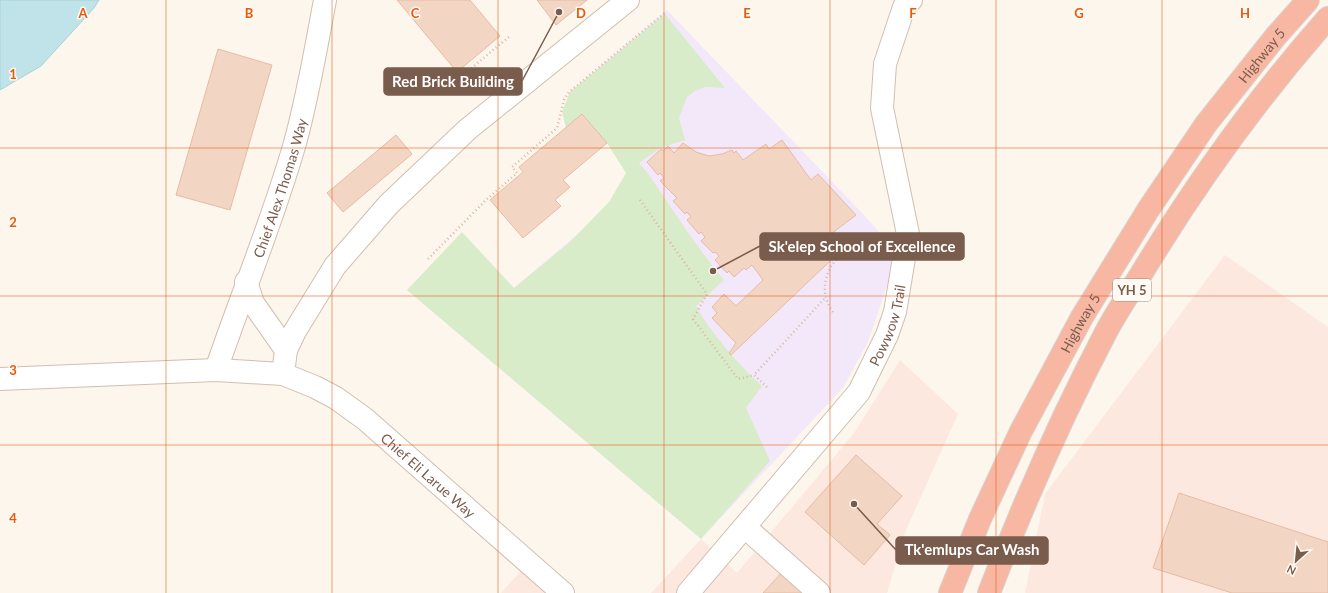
<svg xmlns="http://www.w3.org/2000/svg" width="1328" height="593" font-family="Lato,sans-serif">
<rect width="100%" height="100%" fill="#fdf6ec"/>
<path fill="#fde8e0" d="M1225 255 1328 327V593H1025L1045 494Z
M900 360 958 414 906 530 887 593H651L701 539 737 573 854 433Z
M528 563 563 593H501Z"/>
<path fill="#f3e8fa" d="M667 10 864 215 898 254 868 342 843 388 701 539 407 290 466 237 514 288 632 188 635 165 570 92Z"/>
<path fill="#d8ecc9" d="M665 14 725 88 705 87 695 91 687 97 679 118 685 140 660 148 639 163C650 175 657 187 666 200 684 227 703 255 724 280L696 306C709 331 741 367 762 386L746 408 770 461 701 539 407 290 462 232 514 288 570 242 609 202 626 173 607 143 582 114 566 128 562 112 570 92Z"/>
<path fill="#bfe3e8" stroke="#a5d3da" d="M0 0H99L94 8 41 66 0 90Z"/>
<path fill="#f3d5c3" stroke="#e6bba3" d="M397 0H470L500 36 457 72Z
M537 0H587L556 25Z
M218 49 272 65 230 210 176 195Z
M582 114 607 143 563 180 570 187 555 200 561 206 523 238 490 200 523 172 519 167Z
M396 135 412 154 343 212 327 193Z
M782 140 811 180 818 174 856 215 831 234 835 240 838 238 846 246 731 355 729 353 736 343 712 318 717 313 712 307 724 294 736 306 763 280 752 265 746 270 744 268 734 277 729 271 727 273 715 260 719 256 715 252 713 253 701 241 705 237 701 232 699 234 687 220 691 217 687 212 685 214 673 201 677 198 660 181 664 178 660 173 658 175 647 162 661 149 663 151 668 146 674 153 683 143 696 152 709 156 722 154 732 150 734 153 736 151 743 160 766 144 769 149Z
M856 455 902 496 877 524 890 535 864 565 805 512Z
M1179 493 1328 542V593H1232L1153 568Z
M784 570 810 593H763Z"/>
<g fill="none" stroke-linecap="round" stroke-linejoin="round">
<g stroke="#d1beb0" stroke-width="24">
<g id="minor">
<path d="M246 282 253 303 286 350"/>
<path id="s1" d="M216 370C242 294 273 220 295 143 308 96 316 48 325 0"/>
<path d="M283 374 286 350 295 331 335 266 389 204 468 129 628 0"/>
<path id="s2" d="M0 379 216 370 283 374 315 387 336 398 365 419 563 593"/>
<path d="M745 527 819 593"/>
<path id="s3" d="M688 593 859 392 887 335 895 312 908 234 882 108 885 64 904 7 911 0"/>
</g>
</g>
<g stroke="#dad1cd" stroke-width="24">
<g id="highway">
<path id="s4" d="M950 593 980 519 1021 431 1082 317 1148 210 1206 124 1276 36 1308 0"/>
<path d="M989 593C1023 504 1062 416 1106 332 1117 311 1131 291 1143 271 1197 182 1259 96 1328 18"/>
</g>
</g>
<path stroke="#d9b8a5" stroke-width="2.5" stroke-dasharray="1 3" stroke-linecap="butt" d="M462 76 510 36
M640 200 707 294 693 319 738 379 754 375
M428 259 486 200 517 173 512 167 557 128 564 100 569 92 666 12
M833 312C818 292 825 267 844 252
M767 387 754 375 826 297"/>
<use href="#minor" stroke="#fff" stroke-width="22"/>
<use href="#highway" stroke="#f7b7a3" stroke-width="22"/>
</g>
<path fill="none" stroke="#e8590c" stroke-width="1" stroke-opacity="0.55" d="M166 0V593M332 0V593M498 0V593M664 0V593M830 0V593M996 0V593M1162 0V593M0 148H1328M0 296H1328M0 445H1328"/>
<g text-anchor="middle" dominant-baseline="central" stroke-width="3" stroke-linejoin="round" paint-order="stroke">
<rect fill="#fffaf3" stroke="#a28b7f" stroke-width="1" x="1113" y="279" width="38" height="22" rx="3"/>
<g font-size="13" font-weight="bold" fill="#7a5c4d">
<text x="1132" y="290">YH 5</text>
</g>
<g font-size="14" fill="#7a5c4d" stroke="#fffaf3">
<text stroke="none"><textPath href="#s4" startOffset="624">Highway 5</textPath></text>
<text stroke="none"><textPath href="#s1" startOffset="193">Chief Alex Thomas Way</textPath></text>
<text stroke="none"><textPath href="#s4" startOffset="300">Highway 5</textPath></text>
<text stroke="none"><textPath href="#s3" startOffset="337">Powwow Trail</textPath></text>
<text stroke="none"><textPath href="#s2" startOffset="462">Chief Eli Larue Way</textPath></text>
</g>
</g>
<g font-size="13" text-anchor="middle" font-weight="bold" fill="#e8590c" stroke="#fffaf3" stroke-width="3" stroke-linejoin="round" paint-order="stroke">
<text x="83" y="18">A</text>
<text x="249" y="18">B</text>
<text x="415" y="18">C</text>
<text x="581" y="18">D</text>
<text x="747" y="18">E</text>
<text x="913" y="18">F</text>
<text x="1079" y="18">G</text>
<text x="1245" y="18">H</text>
<text x="13" y="79">1</text>
<text x="13" y="227">2</text>
<text x="13" y="375">3</text>
<text x="13" y="523">4</text>
</g>
<path fill="none" stroke="#7a5c4d" stroke-width="1.5" d="M559 12L522 81M713 271L760 246M854 504L896 550"/>
<g fill="#7a5c4d" stroke="#fffaf3" stroke-width="1.5">
<circle cx="559" cy="12" r="4"/>
<circle cx="713" cy="271" r="4"/>
<circle cx="854" cy="504" r="4"/>
</g>
<g fill="#7a5c4d" stroke="#7a5c4d" stroke-width="1.5">
<rect x="384" y="68" width="138" height="27" rx="4"/>
<rect x="760" y="233" width="204" height="27" rx="4"/>
<rect x="896" y="537" width="152" height="27" rx="4"/>
</g>
<g font-size="15" text-anchor="middle" font-weight="bold" fill="#fff">
<text x="453" y="87">Red Brick Building</text>
<text x="862" y="252">Sk'elep School of Excellence</text>
<text x="972" y="555">Tk'emlups Car Wash</text>
</g>
<g transform="translate(1296 561) rotate(207)" stroke="#fffaf3" stroke-width="3" paint-order="stroke">
<path d="M0-3L7 15L0 10L-7 15Z" fill="#7a5c4d"/>
<text y="-6" font-size="11" font-weight="bold" text-anchor="middle" fill="#7a5c4d">N</text>
</g>
</svg>
